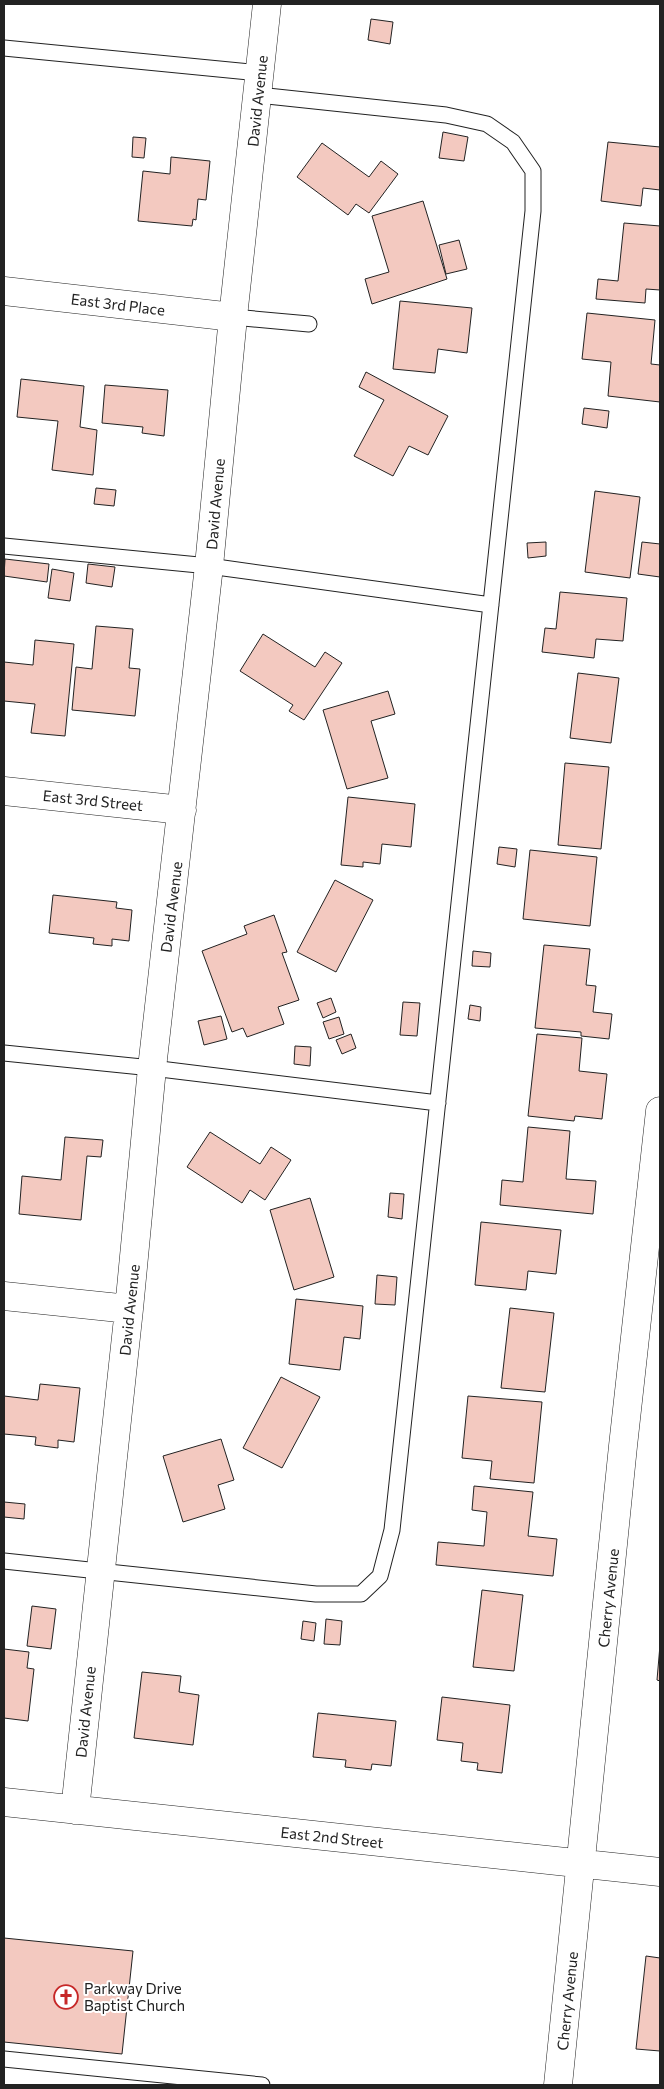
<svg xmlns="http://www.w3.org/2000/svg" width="664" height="2089" font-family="Commissioner,sans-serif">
<rect width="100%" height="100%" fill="#fff"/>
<path fill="#f3c9c0" stroke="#222" d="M371 19 393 22 390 44 368 40Z
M443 132 468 137 464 161 439 158Z
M133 137 146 138 144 158 132 157Z
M608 142 660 147V190L643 188 641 206 601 201Z
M322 143 369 177 381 161 398 174 369 213 356 204 348 215 297 177Z
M171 157 210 161 206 200 198 199 196 220 193 219 192 226 138 221 143 171 170 174Z
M423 201 447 279 372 304 365 279 389 272 372 216Z
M624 223 660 226V290L646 289 645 303 596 299 598 279 618 281Z
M459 240 467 269 446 274 439 245Z
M400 301 472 308 467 353 438 349 435 373 393 369Z
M587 313 655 320 651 364 660 365V402L608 396 611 362 582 359Z
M366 372 448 416 428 455 409 446 393 476 354 456 384 400 359 387Z
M21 379 84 386 80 427 97 430 93 475 52 470 58 421 17 417Z
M105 385 168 390 164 436 142 433 143 427 102 423Z
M584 408 609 411 607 428 582 424Z
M96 488 116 490 114 506 94 504Z
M595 491 640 497 630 578 585 572Z
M546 542V556L528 558 527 543Z
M642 542 660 544V577L638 574Z
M5 559 49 564 47 582 4 576Z
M88 564 115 567 112 587 86 583Z
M52 569 74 573 70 601 48 598Z
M560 592 627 598 623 641 596 639 594 658 542 652 545 628 556 629Z
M96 626 133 629 129 668 140 669 135 716 72 710 76 667 92 669Z
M263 634 315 667 325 652 342 663 304 720 289 711 293 705 240 671Z
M35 640 74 644 65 736 31 733 35 704 4 701V662L33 665Z
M578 673 619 678 611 743 570 738Z
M388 691 395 714 371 721 388 778 347 789 323 710Z
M565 763 609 767 601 849 558 845Z
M348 797 415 804 411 847 382 844 380 864 363 862V867L341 865Z
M499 847 517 849 515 867 497 864Z
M530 850 597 857 590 926 523 919Z
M335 880 373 900 336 972 297 952Z
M53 895 117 902 116 908 132 910 129 941 112 939V946L93 944 94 938 49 933Z
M274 915 287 952 282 953 299 1000 278 1007 284 1024 247 1037 243 1028 232 1032 202 951 247 934 244 926Z
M544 945 590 949 586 985 596 986 593 1012 612 1014 609 1039 581 1036V1032L535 1028Z
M473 951 491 953 490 967 472 966Z
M331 998 336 1012 323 1018 317 1003Z
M403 1002 420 1003 417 1036 400 1035Z
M470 1005 481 1007 480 1021 468 1019Z
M221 1016 227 1039 204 1045 198 1021Z
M339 1017 344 1034 329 1039 323 1022Z
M351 1034 356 1048 342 1054 336 1040Z
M537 1034 582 1038 579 1071 607 1074 602 1119 575 1116 574 1121 528 1116Z
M295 1046 311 1047 310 1066 294 1064Z
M528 1127 570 1131 566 1179 596 1181 593 1214 500 1205 502 1180 523 1182Z
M210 1132 260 1164 271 1147 291 1160 265 1200 250 1190 242 1203 187 1167Z
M65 1137 103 1140 101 1157 87 1156 81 1220 19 1214 22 1176 61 1180Z
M390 1193 404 1194 402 1219 388 1217Z
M310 1198 334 1277 294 1290 270 1210Z
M481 1222 561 1230 556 1274 528 1271 526 1290 475 1285Z
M377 1275 397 1277 395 1305 375 1304Z
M296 1299 363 1306 360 1339 344 1337 340 1370 289 1364Z
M510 1308 554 1313 545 1392 501 1388Z
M281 1377 320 1397 282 1468 243 1448Z
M40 1384 80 1388 74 1442 58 1440V1448L35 1445 36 1437 4 1434V1396L38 1400Z
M468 1396 542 1402 534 1483 490 1479 492 1461 462 1458Z
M221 1439 234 1480 218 1485 225 1509 183 1522 163 1456Z
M474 1486 533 1492 528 1536 557 1539 553 1576 436 1565 438 1542 484 1546 487 1512 472 1510Z
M4 1502 25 1504 24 1519 4 1517Z
M482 1590 523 1595 514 1671 473 1667Z
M32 1606 56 1609 51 1649 27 1646Z
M326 1619 342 1621 340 1645 324 1644Z
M303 1621 316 1623 314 1641 301 1639Z
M660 1645V1681L657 1680Z
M4 1649 29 1652 27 1668 34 1669 28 1721 4 1718Z
M142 1672 181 1676 179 1692 199 1695 193 1745 134 1738Z
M442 1697 510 1705 502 1773 477 1770 478 1763 461 1761 463 1743 437 1740Z
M318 1713 396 1721 391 1766 372 1764 371 1770 345 1767 346 1760 313 1757Z
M4 1938 133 1951 122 2054 4 2042Z
M646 1956 660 1958V2051L636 2049Z"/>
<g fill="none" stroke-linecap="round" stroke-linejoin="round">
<g stroke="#222" stroke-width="17">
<path id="lane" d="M4 48 260 73
M233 317 309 324
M4 546 209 566 491 605
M4 1053 152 1068 438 1103
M4 1561 316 1594H361L380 1576 392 1530 533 211V171L513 142 487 124 446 115 258 95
M4 2059 262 2085"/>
</g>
<g stroke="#222" stroke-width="29">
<path id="street" d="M4 291 233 317
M4 791 182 810
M4 1296 129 1309
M4 1802 660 1872
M75 1810 129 1309 152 1068 209 566 233 317 267 4
M558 2085 623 1446 660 1111"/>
</g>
<use href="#lane" stroke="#fff" stroke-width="15"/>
<use href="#street" stroke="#fff" stroke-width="28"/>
</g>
<defs>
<g id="church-ring" transform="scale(1.25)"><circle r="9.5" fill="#fff" stroke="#c62828" stroke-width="1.5"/><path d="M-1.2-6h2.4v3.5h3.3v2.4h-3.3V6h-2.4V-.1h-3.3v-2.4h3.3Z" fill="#c62828"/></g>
</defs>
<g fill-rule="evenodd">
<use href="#church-ring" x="66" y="1997"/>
</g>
<g text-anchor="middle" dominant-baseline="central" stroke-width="4" stroke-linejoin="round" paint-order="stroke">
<g font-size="15" fill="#222" stroke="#fff">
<text transform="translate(257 101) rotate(-84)">David Avenue</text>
<text transform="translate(118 304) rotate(7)">East 3rd Place</text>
<text transform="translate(215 504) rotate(-85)">David Avenue</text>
<text transform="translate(93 800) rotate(6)">East 3rd Street</text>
<text transform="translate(171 907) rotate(-83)">David Avenue</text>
<text transform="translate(129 1310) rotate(-84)">David Avenue</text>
<text transform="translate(608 1598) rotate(-84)">Cherry Avenue</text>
<text transform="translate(85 1712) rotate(-84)">David Avenue</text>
<text transform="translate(332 1837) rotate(6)">East 2nd Street</text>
<text transform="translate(567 2001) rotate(-84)">Cherry Avenue</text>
</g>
<g font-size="15" fill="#222" stroke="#fff" text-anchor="start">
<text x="84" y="1988">Parkway Drive<tspan x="84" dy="17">Baptist Church</tspan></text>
</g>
</g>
<rect width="664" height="2089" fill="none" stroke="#222222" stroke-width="10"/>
</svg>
